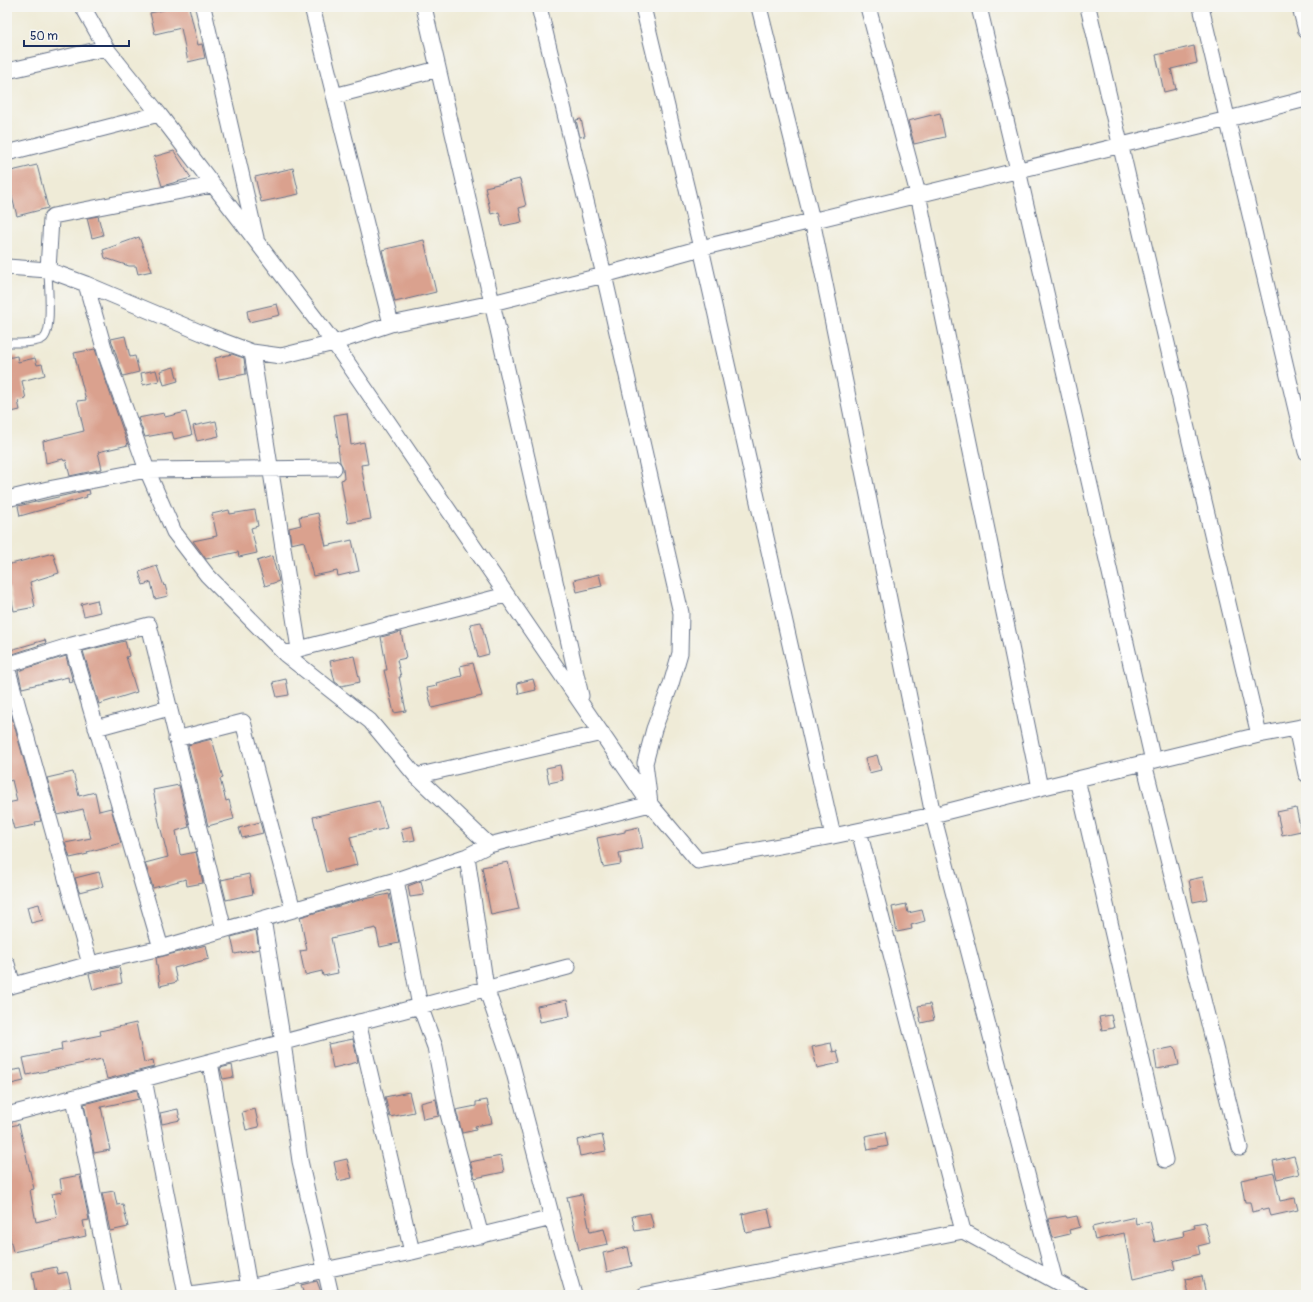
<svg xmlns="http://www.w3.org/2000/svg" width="1313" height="1302" font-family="Pangolin,sans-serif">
<rect width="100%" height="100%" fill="#f6f6f2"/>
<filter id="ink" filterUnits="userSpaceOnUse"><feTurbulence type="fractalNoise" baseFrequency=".025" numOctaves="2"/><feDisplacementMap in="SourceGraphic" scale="8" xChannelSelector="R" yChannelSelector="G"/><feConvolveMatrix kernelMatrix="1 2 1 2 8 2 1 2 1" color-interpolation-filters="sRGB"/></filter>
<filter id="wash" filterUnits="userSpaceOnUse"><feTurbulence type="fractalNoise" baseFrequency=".012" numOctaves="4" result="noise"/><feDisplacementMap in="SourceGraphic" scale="16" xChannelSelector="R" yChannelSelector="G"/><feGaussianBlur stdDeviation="0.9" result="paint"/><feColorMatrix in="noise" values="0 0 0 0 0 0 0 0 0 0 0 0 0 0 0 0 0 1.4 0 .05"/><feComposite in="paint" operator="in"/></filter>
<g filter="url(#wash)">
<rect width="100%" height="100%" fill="#efebd7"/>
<g id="blocks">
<path fill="#daa18e" d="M176 7H189L198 45 202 44 205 58 188 62 181 28 155 34 150 13Z
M1194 46 1197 63 1171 69 1176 89 1164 92 1156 55Z
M940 113 945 137 914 144 908 121Z
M581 119 585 136 580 137 576 120Z
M174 151 191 178 162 186 153 157Z
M37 165 48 208 17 216 7 178V172Z
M293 168 299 194 261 202 255 177Z
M520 179 526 206 519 208 522 222 502 226 499 212 491 214 485 187Z
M98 216 103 235 92 238 87 218Z
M139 237 152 271 138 274 136 266H129L105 258 103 250Z
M424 240 436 292 395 302 382 250Z
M277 304 280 315 249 322 247 311Z
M125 336 130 357 135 356 139 372 123 376 111 339Z
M95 349 128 445 98 452 102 469 70 476 66 460 64 461 63 459 46 463 43 441 84 431 77 401 86 400 74 353Z
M232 354 244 358 246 374 219 379 215 358Z
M17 356 18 362 35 358 37 365 42 364 45 375 22 381 26 399 18 401 20 410 7 413V358Z
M174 367 178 381 164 385 160 371Z
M156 370 159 381 143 385 141 373Z
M186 412 192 435 174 439 172 432 145 437 138 418 164 413 165 417Z
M347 413 351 445 364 442 368 464 361 465 371 519 348 523 341 480 344 479 343 468 340 462 338 447H339L334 415Z
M216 421 219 436 197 441 193 426Z
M89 490 90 494 86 495 87 497 20 516 18 506Z
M229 510 230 514 255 510 258 526 251 528 257 553 239 557 238 552 206 559 193 541 217 536 212 514Z
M318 513 326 546 352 540 359 571 338 576 337 571 313 576 304 541 291 544 289 528 301 525 299 517Z
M53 553 59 573 30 582 35 607 14 611 9 587 7 588V565Z
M272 556 279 581 265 586 257 561Z
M157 566 164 586 165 585 168 596 155 599 151 582 143 585 139 572Z
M599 574 602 586 577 592 574 580Z
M97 600 100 612 84 616 81 604Z
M481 622 489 654 478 657 470 624Z
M401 632 406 658 397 660 401 677H399L406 711 394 713 384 670H387L381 637Z
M45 640 46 643 7 656V651Z
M125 641 129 656 126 657 137 692 99 704 83 651Z
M66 656 73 682 69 683 68 677 22 688 18 671Z
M354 656 360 682 341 686 335 682 330 661Z
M473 663 482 696 432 708 427 688 437 686 436 683 462 676 460 666Z
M286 679 289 695 277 697 273 682Z
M533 679 536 690 519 694 517 683Z
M10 710 41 821 35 822 36 825 14 829 7 803 17 801 12 780 7 782V711Z
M212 739 223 778 220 779 226 801 229 800 234 819 208 826 188 745Z
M877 755 881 770 869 773 865 758Z
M560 765 563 780 549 783 546 768Z
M73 772 79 796 95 792 99 811 111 808 121 843 87 852 88 854 70 858 65 843 91 838 83 809 58 815 47 778Z
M179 785 189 827 176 831 180 854 181 855 196 852 203 883 187 886 186 879 153 888 145 863 168 857 157 814H158L153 790Z
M379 801 387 828 350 837 357 865 326 872 313 817Z
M1296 808 1301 831 1282 835 1277 812Z
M260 822 263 833 242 838 239 828Z
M412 826 415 840 404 842 401 829Z
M639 827 643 848 619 853 621 864 603 867 597 838 625 832V830Z
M508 862 519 909 491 915 482 867Z
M99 872 103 886 79 892 75 878Z
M249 874 253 894 226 900 221 880Z
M1203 877 1208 899 1193 902 1189 880Z
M421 881 424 895 410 897 408 886Z
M389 894 399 943 380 947 376 928 331 938 338 973 323 976 322 971 305 975 300 951 307 950 300 917 360 900Z
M39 904 43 920 31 923 27 907Z
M906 904 908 913 922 910 925 921 911 925 912 929 897 932 892 907Z
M256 930 259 949 235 954 231 937Z
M206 945 209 959 174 968 177 982 160 986 156 958Z
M119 967 122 983 93 990 89 974Z
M567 1000 570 1016 540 1022 537 1006Z
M930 1004 934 1020 921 1023 918 1006Z
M1111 1015 1114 1028 1102 1030 1099 1017Z
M136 1023 144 1062 153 1060 154 1067 107 1079 102 1059 27 1075 23 1058 62 1050 61 1043 101 1035 100 1031Z
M353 1039 358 1062 333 1068 328 1044Z
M831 1043 833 1052 837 1051 840 1063 817 1068 812 1047Z
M1175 1047 1179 1065 1157 1069 1154 1051Z
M232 1065 234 1077 223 1079 220 1068Z
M21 1069 24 1081 11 1084 8 1071Z
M137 1090 139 1099 101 1107 110 1150 94 1153 84 1104Z
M409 1092 414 1112 390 1117 385 1097Z
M436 1099 439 1116 423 1119 420 1103Z
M487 1100 492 1123 475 1126 476 1130 462 1133 456 1110 476 1106V1102Z
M178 1109 180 1120 162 1124 160 1113Z
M255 1109 259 1127 246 1130 242 1112Z
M19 1124 34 1189 30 1190 36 1222 57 1217 52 1194 62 1192 60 1179 80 1175 89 1220 83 1221 86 1236 13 1252 7 1224V1127Z
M885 1132 888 1146 868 1150 865 1136Z
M602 1135 606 1151 580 1156 577 1140Z
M501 1156 504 1172 475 1178 470 1162Z
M1294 1156 1299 1174 1277 1179 1273 1161Z
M347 1159 352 1178 338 1181 334 1162Z
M1274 1173 1280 1201 1295 1198 1298 1210 1271 1216 1269 1208 1252 1212 1250 1202H1245L1241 1180Z
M114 1191 117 1205 123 1204 128 1227 110 1231 102 1193Z
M582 1194 590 1232 604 1229 608 1244 579 1250 567 1197Z
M768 1208 772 1228 746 1233 742 1214Z
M650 1213 654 1228 635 1231 632 1216Z
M1066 1216 1067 1218 1077 1216 1080 1227 1069 1230 1070 1234 1053 1238 1048 1219Z
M1135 1217 1136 1224 1150 1221 1155 1242 1184 1236 1183 1231 1195 1228 1194 1224 1205 1222 1210 1243 1198 1246 1200 1254 1173 1261 1175 1269 1133 1279 1124 1233 1095 1240 1092 1227Z
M628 1247 632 1266 607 1272 603 1253Z
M56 1267 58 1274 67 1272 71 1288 60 1291 61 1295H36L32 1272Z
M1202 1276 1206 1295H1188L1185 1279Z
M317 1281 322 1295H304L301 1285Z"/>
</g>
</g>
<g filter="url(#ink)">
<use href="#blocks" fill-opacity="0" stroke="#657188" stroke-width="1"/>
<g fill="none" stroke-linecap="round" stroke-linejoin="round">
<g stroke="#657188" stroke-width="9">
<path id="service" d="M7 343C16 343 37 344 44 338 53 329 48 284 48 270"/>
</g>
<g stroke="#657188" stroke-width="17">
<path id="minor" d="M83 7 106 48 159 114 334 343 650 804 698 861 833 836 933 815 1040 788 1259 735 1306 726
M203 7 256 238
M312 7 391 324
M424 7 492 303 581 696
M643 7 701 248 833 836
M759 7 812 220 933 815 1055 1281 1081 1295
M868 7 918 194 1040 788
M979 7 1018 170 1153 761
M1088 7 1259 735
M1201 7 1306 452
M1300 7 1306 31
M7 71 106 48
M334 96 438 69
M7 153 159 114
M7 267 48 270 86 284 209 336 252 352 281 356 334 343 391 324 492 303 604 275 701 248 1228 119 1306 99
M48 270 51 219 53 216 212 185
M86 284 106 355 147 470 174 532 207 575 285 654 299 649 506 595
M252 352 299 649
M7 499 48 489 147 470 334 468
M72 645 161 948
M285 654 370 721 416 776 489 845
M7 665 72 645 149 625 224 930
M7 667 90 964
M96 728 169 708
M1296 728 1306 774
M176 739 243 722 293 910
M1144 763 1240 1148
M416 776 602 733
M1077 779 1165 1160
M859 831 963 1231 1055 1281
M467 856 486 988 511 1061 552 1218 574 1295
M396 880 420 1006 435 1047 448 1114 481 1236
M263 919 283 1043 300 1161 331 1295
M7 964 13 985
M7 987 90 964 161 948 293 910 396 880 467 856 489 845 650 804 645 763 654 729 671 684 680 653 681 613 604 275 539 7
M358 1022 412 1252
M210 1062 249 1287
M144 1079 186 1295
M74 1098 113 1295
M7 1115 568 967
M190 1295 249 1287 324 1270 412 1252 552 1218
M644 1295 963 1231"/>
</g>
<use href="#service" stroke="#fff" stroke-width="7"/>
<use href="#minor" stroke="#fff" stroke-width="15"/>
</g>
</g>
<rect width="1313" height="1302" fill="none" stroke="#f6f6f2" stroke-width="24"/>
<path d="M24 40v6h105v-6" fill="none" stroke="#1b2f5e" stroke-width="2"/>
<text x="30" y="40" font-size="12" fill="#1b2f5e" stroke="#f6f6f2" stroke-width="3" paint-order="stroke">50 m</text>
</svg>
